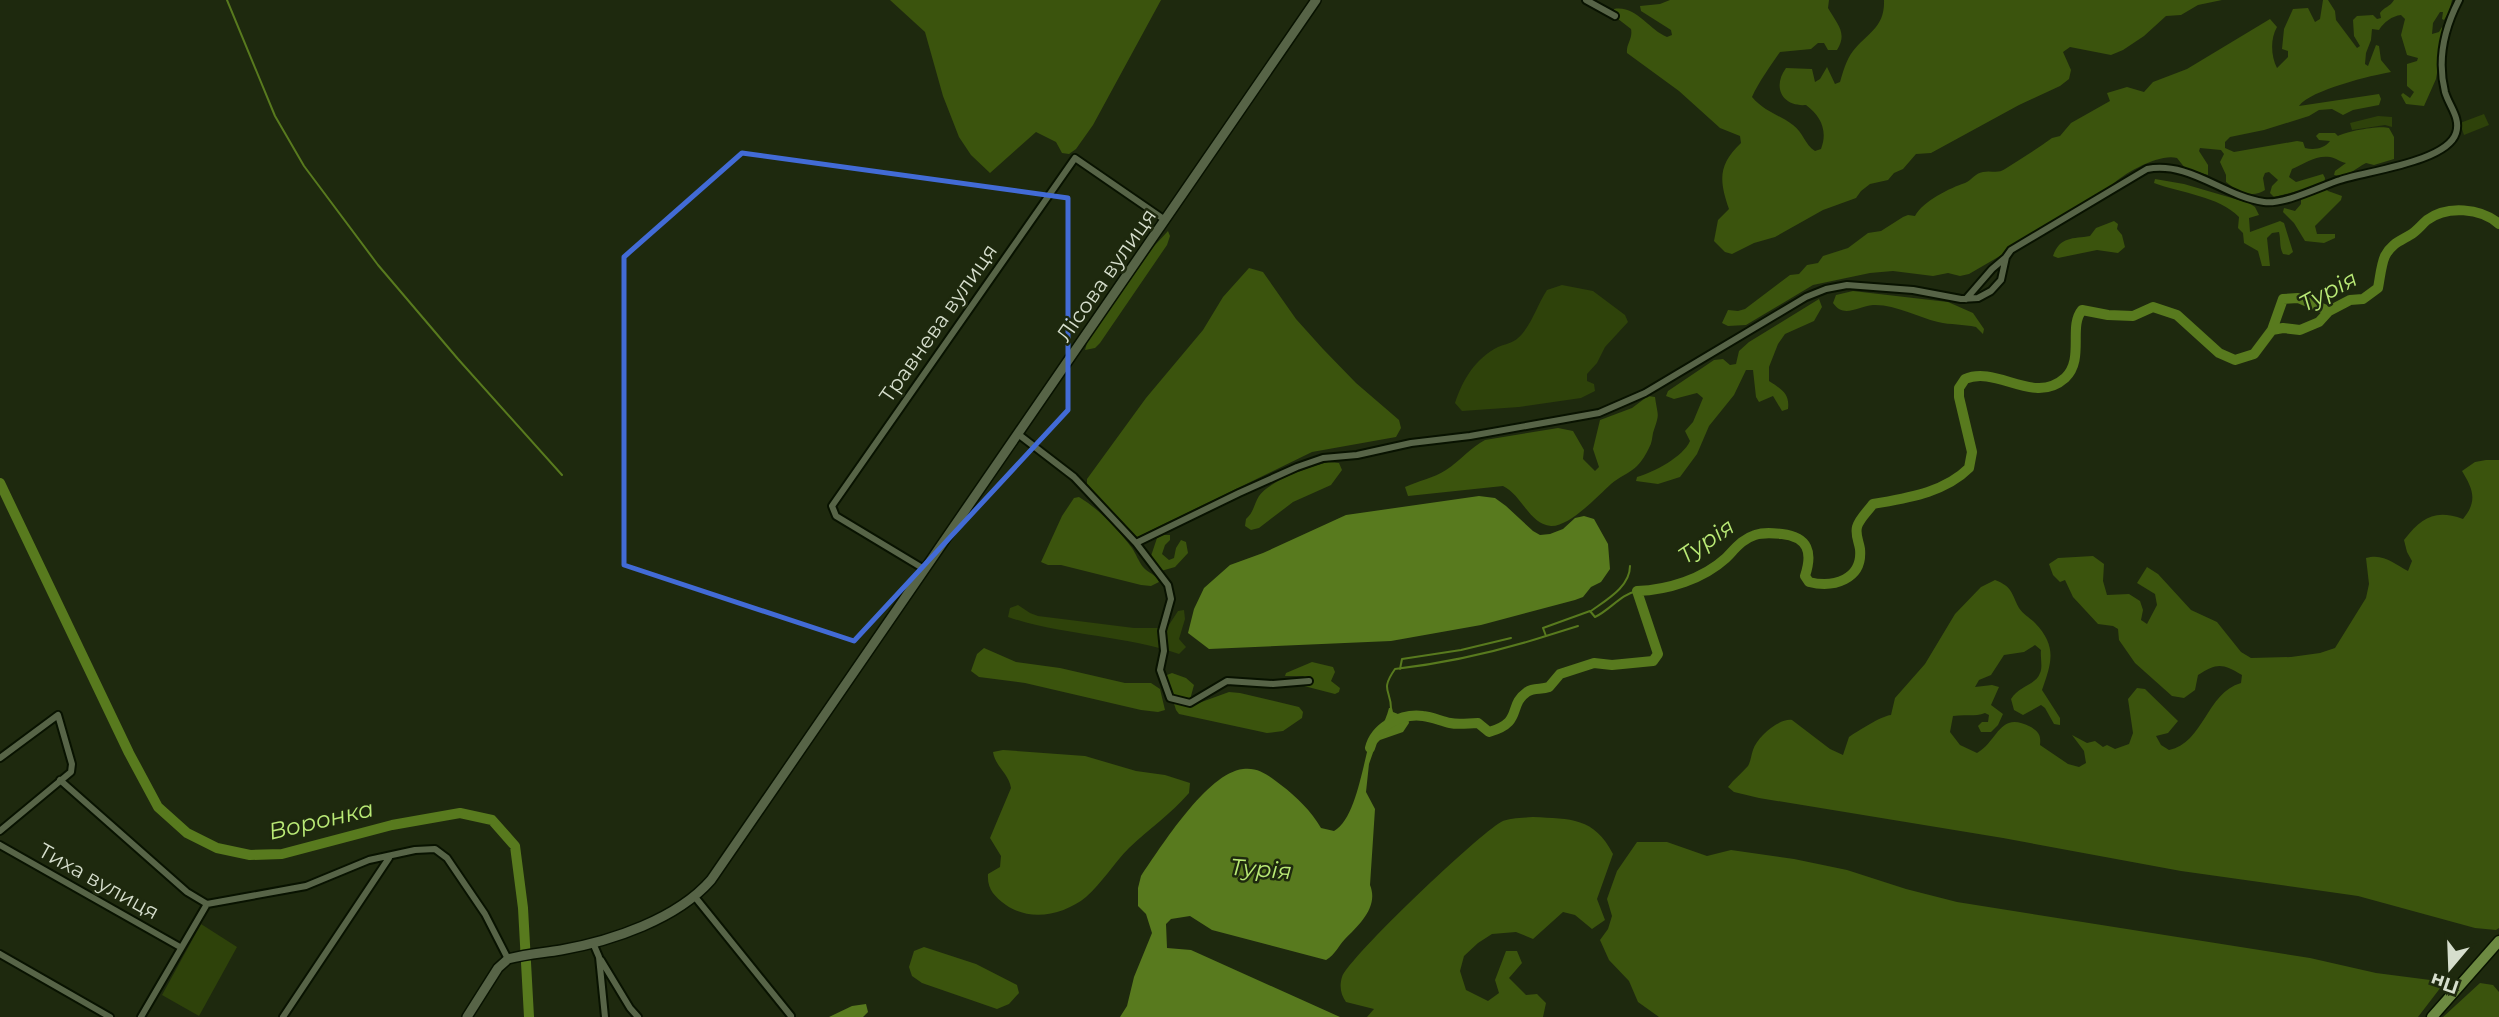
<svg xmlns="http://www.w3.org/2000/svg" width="2499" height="1017" font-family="Montserrat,sans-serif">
<rect width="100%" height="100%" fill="#1e290e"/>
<path fill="#2e420a" d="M2484 114 2489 125 2464 135 2460 123Z
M2378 116 2392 117V127L2385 125 2352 130 2350 123Z
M1562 285 1593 291 1625 315 1628 322 1605 347 1597 363 1587 374V381L1594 384 1595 391 1581 398 1519 407 1462 411 1455 403C1463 379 1475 359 1498 347 1505 344 1513 343 1518 338 1532 325 1537 305 1547 290Z
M1018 605 1030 613 1038 616 1134 628H1167L1178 611 1184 610 1185 619 1179 639 1186 647 1179 654C1124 635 1064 636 1008 617L1010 608Z
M201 924 237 947 199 1016 162 995Z"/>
<path fill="#3b540d" d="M890 0H1161L1093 125 1076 149 1069 154 1062 153 1056 142 1036 132 990 173 971 155 959 137 943 96 925 32Z
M1670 0H1829L1828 8C1837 24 1848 33 1837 50H1828L1824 43H1818L1811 49 1780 52C1771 65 1758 83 1752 97 1765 112 1778 114 1793 125 1803 132 1805 145 1815 151L1821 149C1828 131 1821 116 1806 105 1782 107 1772 87 1786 68L1812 69 1815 82 1820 79 1827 67 1835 84 1840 82C1843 72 1846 60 1853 51 1867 33 1885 28 1884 0H2222L2198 5 2181 15 2166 16 2144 36 2123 50 2111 55 2070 47 2063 52 2071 70 2069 79 2060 86 2019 105 1931 153 1916 154 1903 169 1894 173 1888 180 1870 184 1861 191 1856 198 1823 210 1775 237 1754 243 1732 254 1725 252 1714 241 1718 220 1729 209C1719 180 1718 165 1741 143L1740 136 1720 128 1679 91 1627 53C1626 44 1633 39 1631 29L1613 15 1614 9C1636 5 1649 30 1667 37L1672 35 1671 30 1641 11 1640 6 1660 4Z
M2323 0H2328L2335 11 2336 20 2357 48 2360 46 2354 36 2353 20 2357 16 2373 15 2377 19 2381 18 2380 13C2384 7 2390 7 2394 0H2452L2449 12 2444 20 2442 19 2443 12H2440L2433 23 2432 34 2439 32 2442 27 2444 32 2436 79 2424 106 2406 104 2401 95 2403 93 2410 98 2414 92 2407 86V64L2417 61 2418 58 2407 55 2401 35 2405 19 2401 15C2392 16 2384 22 2379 30L2372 29 2371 40 2366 53 2365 64 2368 66 2376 45 2379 46 2381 60 2391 72C2373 75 2310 90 2299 106L2379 94 2381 99 2379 105 2353 110 2343 115 2332 109 2319 110 2309 116 2264 130 2230 137 2225 142V148L2234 152 2297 141 2303 142 2305 148C2314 150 2324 149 2330 141L2319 140 2316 136 2319 133H2335L2338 136C2345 132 2378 125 2389 128L2394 137V159L2374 165 2366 163C2354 169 2348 178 2334 175L2335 171 2346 163C2340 162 2336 158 2330 157 2315 155 2304 164 2292 169L2289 177 2296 182 2323 174 2325 178 2324 187 2328 191 2342 196 2341 200 2315 226 2317 234H2335V238L2324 243 2305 241 2294 223 2283 212 2284 208 2295 211 2301 204V195L2298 191 2274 197 2270 193 2272 186 2278 180 2269 172 2265 173 2263 178 2265 190C2252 199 2237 191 2226 182V175L2220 162 2224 154 2221 150 2200 148 2199 151 2208 165V175L2185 168 2177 158C2160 153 2124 173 2112 185 2108 189 2107 194 2102 198 2094 203 2083 203 2076 208 2072 212 2070 217 2065 220H2055L2046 224 2000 256 1969 274 1960 276 1948 273 1933 276 1893 271 1870 273 1813 285 1746 325 1728 326 1722 323 1728 310 1738 311 1745 309 1790 275 1799 274 1807 265 1818 263 1823 256 1848 248 1868 233 1881 231 1903 217 1908 215 1915 216C1923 201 1950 188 1965 183 1972 180 1975 173 1983 172 1991 170 1998 174 2005 169 2021 159 2037 149 2052 138L2060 136 2071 123 2110 101 2107 93 2127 87 2144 92 2153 82 2187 69 2270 19 2277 27C2270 39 2271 56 2277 68L2288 57V51L2282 49 2284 29 2293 9 2308 8 2315 22 2320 19Z
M2155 179 2184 184 2249 203 2255 207 2259 215 2249 218 2250 232 2280 221 2284 223 2293 252 2289 255 2283 254C2279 246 2281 240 2279 232L2272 233 2267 238 2270 266H2262L2258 251 2244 243 2243 233 2238 228 2239 217C2219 196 2180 193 2154 183Z
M2114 221 2118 224 2117 229 2122 235 2125 247 2118 253 2097 250 2058 258 2053 256C2060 236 2073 239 2090 236L2096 228Z
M1168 231 1170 236 1167 245 1100 343 1095 348 1085 350 1088 339 1155 245Z
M1249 268 1263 272 1296 319 1323 349 1356 383 1399 420 1401 428 1396 437 1312 452 1137 537 1133 535 1087 487V479L1146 398 1203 330 1223 297Z
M1853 291 1948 302 1973 313 1984 329 1983 334 1976 327C1963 324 1951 325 1938 322 1917 317 1895 304 1873 305 1858 306 1844 319 1833 303L1836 295Z
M1819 299 1822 307 1814 321 1785 334 1778 344 1769 367V381C1781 389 1790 393 1788 409L1782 411 1773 396 1759 402 1756 397 1753 370H1746L1734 395 1709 426 1697 454 1680 477 1658 484 1636 481 1637 477C1654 472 1683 457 1690 441L1685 431 1693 422 1703 398 1697 393 1674 399 1666 396 1668 391 1714 360 1723 359 1730 365 1736 364 1739 351 1749 342Z
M1648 396 1655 397C1658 418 1660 412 1653 433 1652 438 1652 443 1649 448 1646 454 1642 461 1637 466 1630 473 1619 477 1611 484 1598 496 1569 527 1551 526 1529 524 1522 495 1503 486L1408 496 1405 487C1418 481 1434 478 1446 470 1460 461 1471 447 1485 440L1558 428 1573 431 1584 450 1583 459 1595 471 1599 467 1593 449 1600 420 1632 408Z
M2486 460H2499V928L2496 930 2475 928 2358 896 2181 871 2003 838 1759 798 1734 792 1728 787C1734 779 1742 773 1748 766 1751 761 1751 755 1753 750 1757 737 1779 718 1792 720L1830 749 1843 755 1849 737C1858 731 1881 716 1891 715L1895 698 1925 664 1955 614 1981 587 1995 580C2013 587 2011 593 2019 608 2023 614 2030 618 2035 623 2057 646 2052 662 2042 690L2060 718V725L2054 724 2045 708 2041 705 2023 715 2014 710 2011 699C2019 686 2036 685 2040 673 2043 667 2040 656 2041 650L2035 645 2024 652 2004 655 1991 675 1979 680 1975 687 1992 685 1999 687 1991 705 2003 714 1998 725 1991 732H1981L1978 726 1982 722H1988L1989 715 1985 713C1975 717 1964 714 1953 716L1950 732 1960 745 1977 753C1999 740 1999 710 2031 727 2039 732 2041 735 2040 745L2068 764 2079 767 2086 763 2084 751 2072 735 2087 743 2095 741 2103 747 2107 745 2115 749 2129 744 2133 733 2128 699 2137 688 2145 689 2178 721 2168 733 2156 736 2161 745 2169 750C2204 743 2206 693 2241 683L2242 675C2222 663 2217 663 2198 675L2195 690 2184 698 2172 696 2135 663 2119 640 2118 629 2113 626 2098 624 2073 597 2065 580 2060 582 2053 575 2049 564 2058 558 2093 556 2104 564 2103 581 2107 595 2129 594 2140 601 2143 610 2141 620 2147 624 2157 605 2155 594 2137 583 2147 567 2158 574 2191 610 2217 622 2241 652 2251 658 2291 657 2320 653 2335 648 2366 598 2369 584 2366 558C2384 553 2394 564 2408 571L2412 561 2407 552 2404 540C2422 517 2435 509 2463 519 2478 501 2473 489 2462 471L2475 462Z
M1328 462 1339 463 1342 470 1331 485 1293 502 1259 528 1251 530 1245 526 1246 519C1254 512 1254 504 1259 496 1269 481 1311 466 1328 462Z
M1079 497C1099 509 1118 529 1132 548 1136 554 1139 562 1143 567 1149 574 1155 573 1159 582L1151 586 1141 585 1061 565H1048L1041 562 1062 516 1074 498Z
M1164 535H1170V540L1165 545 1162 554 1169 560 1174 558 1176 548 1181 540 1186 542 1188 553 1175 567 1161 571 1149 562 1157 538Z
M984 648 1016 662 1060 668 1125 683H1151L1160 689 1165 710 1158 712 1141 710 1025 683 979 677 971 671 977 654Z
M1312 662 1333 667 1335 672 1331 681 1340 688 1339 692 1335 694 1304 686 1303 684H1309L1311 680 1303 676H1285L1286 673Z
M1172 673 1186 678 1194 685 1191 696 1196 704 1229 692 1240 693 1299 707 1303 712 1302 718 1283 731 1267 733 1179 714 1176 710 1167 681V675Z
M1003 750 1085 756 1136 771 1165 775 1190 783 1189 793C1171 814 1149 829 1129 848 1114 863 1102 883 1086 897 1064 915 1030 922 1006 905 994 896 987 889 988 874L1000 867 1001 856 990 838 1011 788C1009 774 995 766 993 752Z
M1533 817C1571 819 1594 817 1613 854L1597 899 1605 920 1592 929 1575 915 1563 912 1533 939 1516 932 1492 934 1478 943 1464 956 1460 971 1466 990 1488 1001 1499 993 1495 980 1506 951H1517L1522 963 1509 978 1526 995 1537 994 1546 1003 1543 1017H1367L1374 1009 1346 1002C1341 995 1339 987 1342 977 1349 957 1479 834 1501 822 1509 818 1523 818 1533 817Z
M1637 842H1667L1707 856 1731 850 1794 859 1847 870 1906 889 1957 902 2310 958 2376 973 2438 981 2441 987 2418 1017H1659L1638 1002 1629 981 1609 960 1600 940 1608 929 1612 916 1607 899 1617 871Z
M924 947 976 964 1017 985 1019 993 1009 1004 997 1009 922 983 912 976 909 967 914 951Z
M2480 983 2493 985 2499 992V1017H2443Z"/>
<path fill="#587a1e" d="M1479 496 1495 498 1506 506 1533 531 1540 535 1550 534 1563 529 1575 518 1584 516 1594 519 1608 544 1610 569 1601 582 1591 587 1583 597 1575 600 1481 625 1391 641 1209 649 1188 633 1194 609 1204 588 1230 565 1263 553 1346 515Z
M1389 708H1392L1393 712 1408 718 1409 723 1403 732 1380 740 1376 744 1369 764 1366 792 1375 809 1370 885C1379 907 1359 925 1345 939 1338 946 1336 954 1326 960L1212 930 1190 916 1171 919 1166 924 1167 948 1191 950 1340 1017H1120L1127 1006 1134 977 1152 933 1146 914 1138 906V888L1141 876C1161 847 1207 773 1243 769 1259 767 1269 776 1281 785 1297 797 1311 811 1321 828L1334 831C1356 819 1363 763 1370 741 1371 735 1377 734 1380 729 1384 723 1387 716 1389 708Z
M866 1004 868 1012 863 1017H829L852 1006Z"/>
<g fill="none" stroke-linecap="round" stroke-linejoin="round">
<path stroke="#587a1e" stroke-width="2" d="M227 0 275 116 304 166 378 265 458 359 562 475
M1591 611C1606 600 1630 587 1630 566
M1546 636 1578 626
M1400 669 1402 659 1461 650 1511 638
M1391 711C1392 689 1379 692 1395 669 1447 663 1496 652 1546 636L1543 628 1590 611 1595 617C1610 610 1621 594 1637 591"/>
<path stroke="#587a1e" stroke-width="10" d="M2272 330 2283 299 2298 298 2329 311
M0 483 129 753 158 807 187 833 217 848 250 855 282 854 392 825 460 813 492 820 515 846 523 908 529 1017
M1370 748C1375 727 1401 713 1423 716 1432 717 1441 721 1450 723 1459 725 1469 723 1478 723L1489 732C1524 722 1507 706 1527 692 1534 687 1541 690 1549 687L1560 674 1594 663 1612 665 1653 661 1658 654 1637 591C1668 590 1703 579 1726 558 1735 549 1742 539 1755 535 1764 532 1773 533 1782 534 1808 537 1813 552 1805 576L1809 582C1833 588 1863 580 1860 549 1859 542 1855 535 1857 527 1859 519 1868 511 1873 504 1906 498 1944 493 1969 468L1972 452 1959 397V388L1965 379C1997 365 2034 406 2065 378 2085 359 2068 327 2082 310L2108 315 2133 316 2153 307 2177 315 2219 353 2235 360 2254 354 2272 330 2283 328 2300 330 2319 322 2329 311 2350 300 2363 299 2378 288C2380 278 2381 265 2385 256 2391 244 2400 241 2410 235 2417 231 2421 225 2427 220 2447 205 2481 208 2499 224"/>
<g stroke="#081200" stroke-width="10">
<path id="street" d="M1586 0 1615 16
M1966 299 1992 269 2005 258
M1018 434 1074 477 1136 543 1168 585 1171 599 1162 631 1164 651 1160 670 1170 698 1190 703 1227 681 1273 684 1309 681
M1136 543 1239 493 1297 467 1323 458 1357 455 1411 443 1470 436 1599 413 1645 393 1806 297 1826 289 1847 285 1913 290 1961 299 1978 298 1991 291 2001 280 2006 257 2011 250 2147 169C2190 161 2223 196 2264 202 2284 205 2321 186 2340 180 2366 171 2447 162 2456 133 2461 118 2449 106 2445 92 2437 60 2444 29 2459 0
M924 569 836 516 832 506 1075 158 1165 220
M0 758 58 715 72 764 71 772 0 831
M60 780 187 892 207 904 306 886 369 860 415 850 435 849 447 858 485 914 508 959
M0 845 180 947
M695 897 791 1016
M593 943 599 957 605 1017
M0 954 110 1017
M601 960 630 1008 638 1017
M141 1017 207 904
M283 1017 389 858"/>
</g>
<g stroke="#081200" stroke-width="12">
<path id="secondary" d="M467 1017 498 968 508 959C526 954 543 953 561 950 612 941 677 919 711 880L1316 0"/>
</g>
<g stroke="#081200" stroke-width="13">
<path id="primary" d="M2432 1017 2499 941"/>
</g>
<use href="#street" stroke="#576447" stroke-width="6"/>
<use href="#secondary" stroke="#576447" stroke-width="9"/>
<use href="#primary" stroke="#6d8a42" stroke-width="10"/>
</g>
<path fill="none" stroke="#426bd6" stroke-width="5" stroke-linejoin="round" d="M742 153 1068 198V410L854 641 624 565V257Z"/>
<g text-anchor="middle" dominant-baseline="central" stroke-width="5" stroke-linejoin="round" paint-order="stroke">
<g font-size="21" fill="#d6decd" stroke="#1e290e">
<text transform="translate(1106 275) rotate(-55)">Лісова вулиця</text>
<text transform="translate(938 323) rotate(-55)">Травнева вулиця</text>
<text transform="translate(99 881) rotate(29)">Тиха вулиця</text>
</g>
<g font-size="23" font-style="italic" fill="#baea76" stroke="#1e290e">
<text transform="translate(2328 291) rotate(-28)">Турія</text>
<text transform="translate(1706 541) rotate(-34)">Турія</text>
<text transform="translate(321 820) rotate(-13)">Воронка</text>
<text transform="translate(1261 869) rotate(4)">Турія</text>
</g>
</g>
<g transform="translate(2450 968) rotate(199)" stroke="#1e290e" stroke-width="5" paint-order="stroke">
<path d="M0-5L12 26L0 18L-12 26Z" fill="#d6decd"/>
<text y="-10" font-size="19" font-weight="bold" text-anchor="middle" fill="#d6decd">Пн</text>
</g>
</svg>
